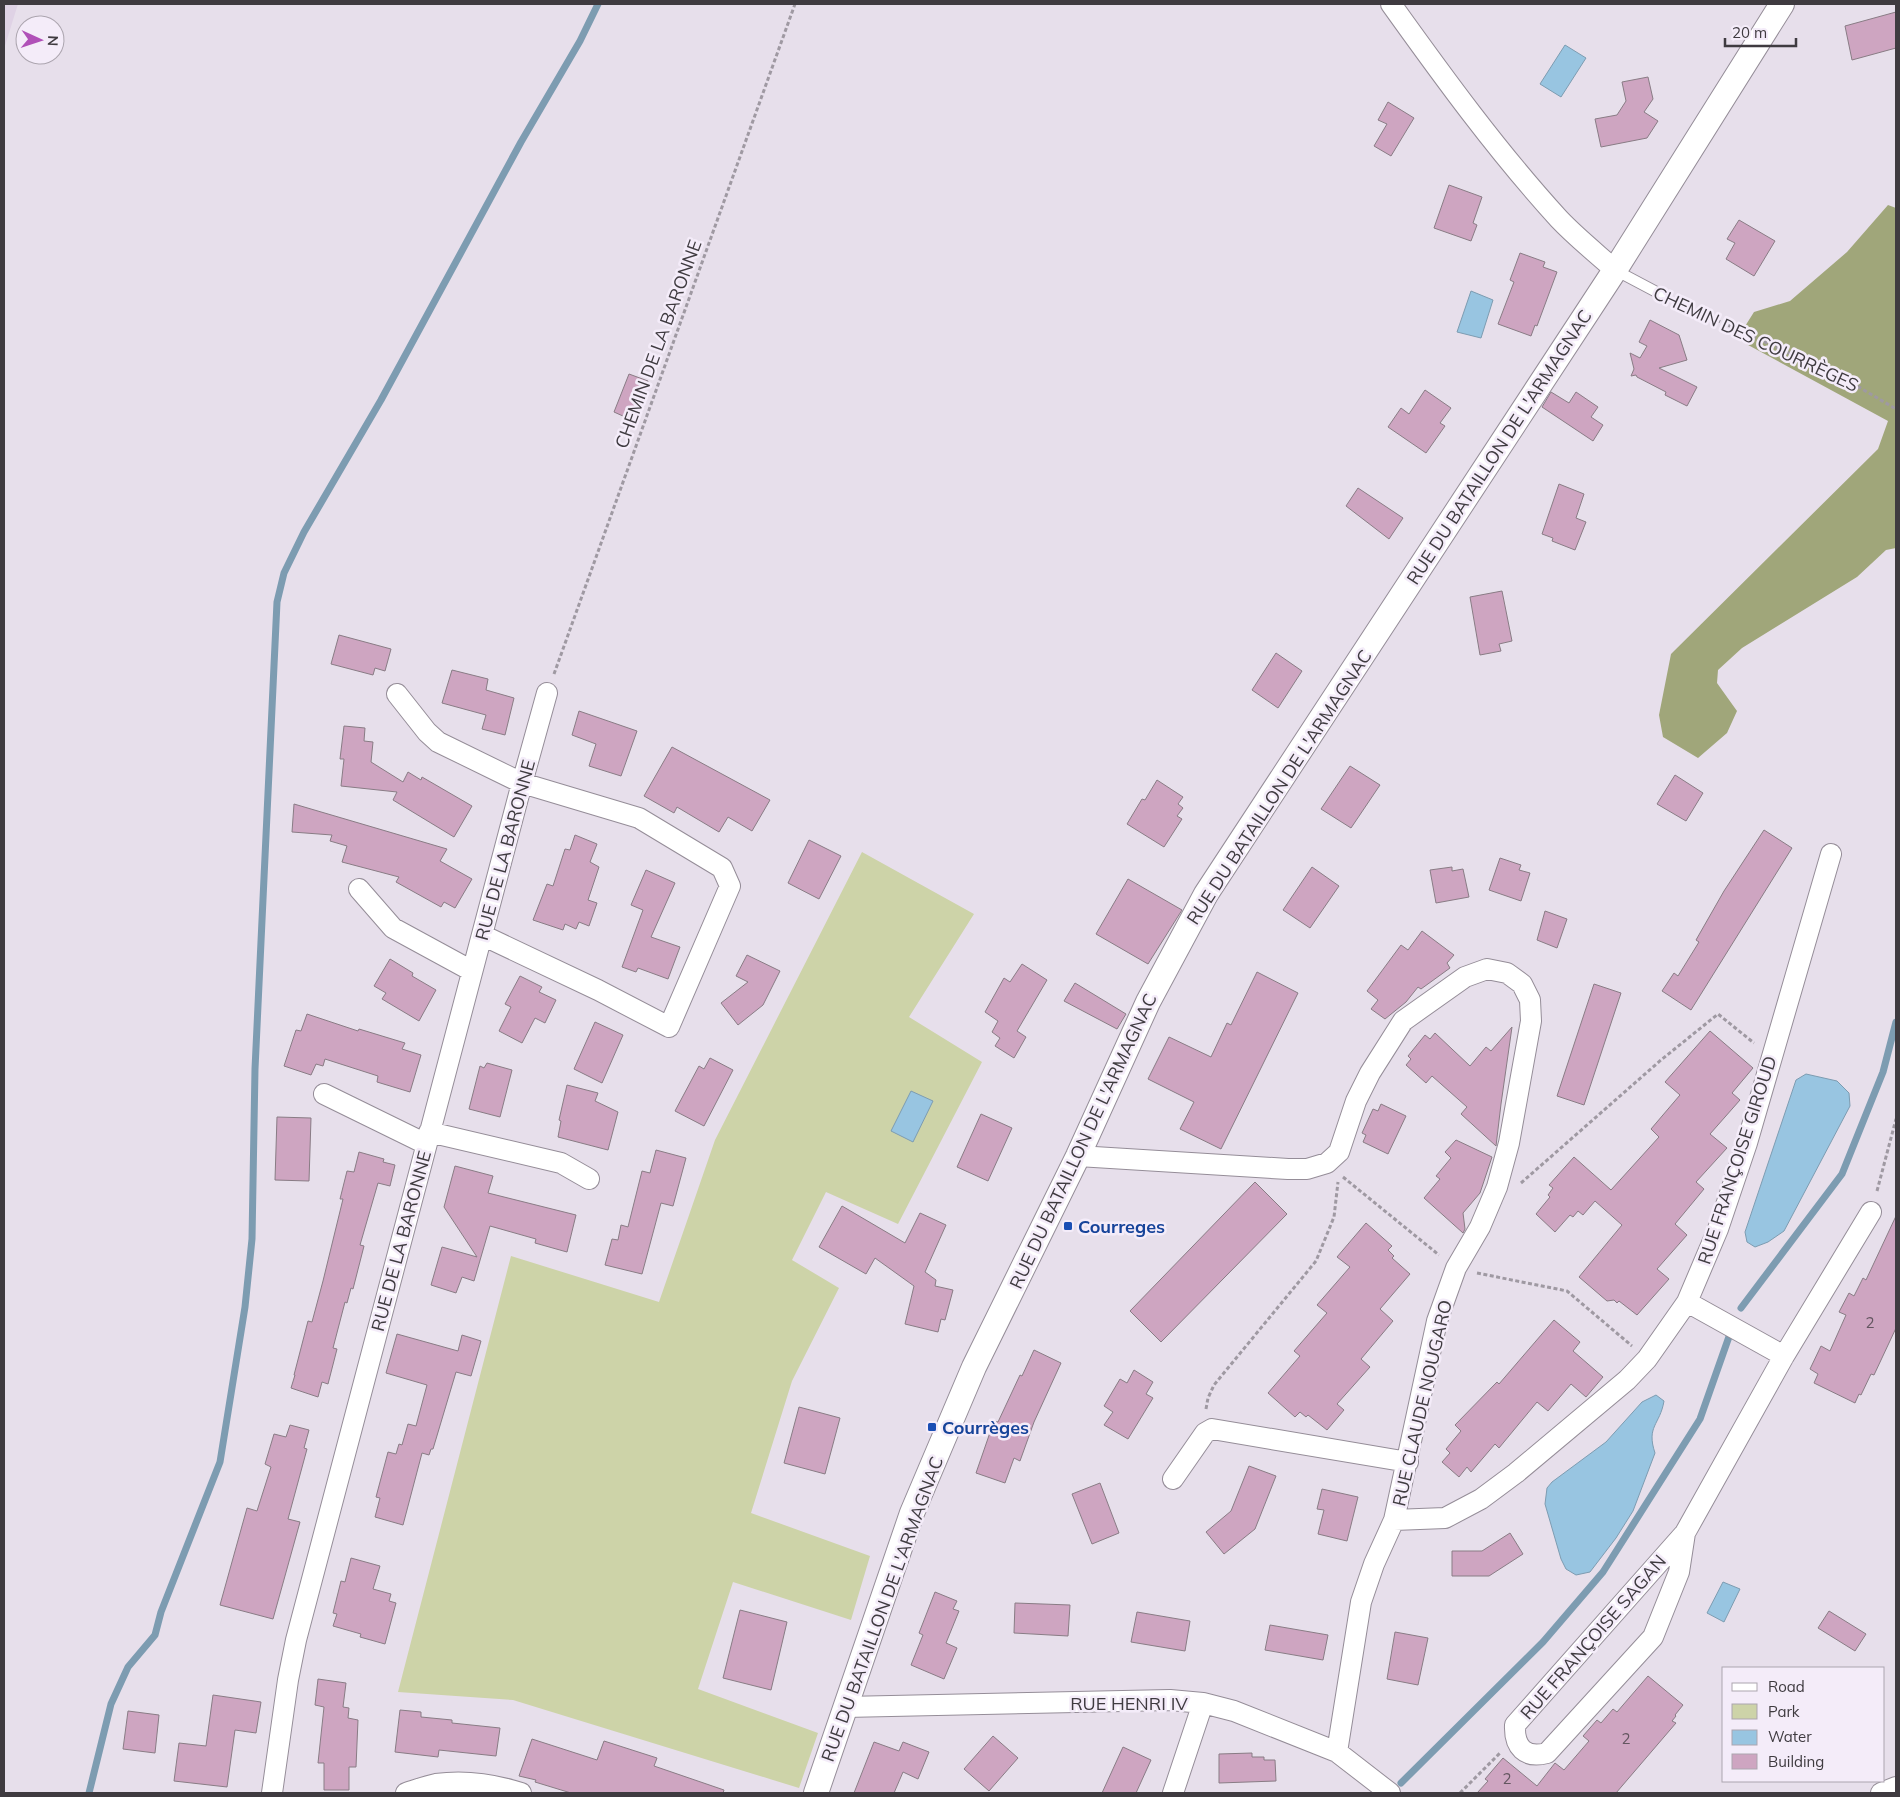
<svg xmlns="http://www.w3.org/2000/svg" width="1900" height="1797" font-family="Mulish,sans-serif">
<rect width="100%" height="100%" fill="#e7dfeb"/>
<path fill="#dfd2e5" d="M4 4H18L4 49Z"/>
<path fill="#cdd3a8" d="M862 852 974 914 909 1017 982 1062 898 1224 826 1192 792 1260 839 1288 792 1381 751 1513 870 1556 851 1620 733 1582 698 1689 818 1733 799 1788 513 1700 398 1692 511 1256 659 1302 715 1140Z"/>
<path fill="#a0a67a" d="M1888 205 1896 208V548L1886 550 1857 577 1742 648 1718 670 1717 683 1737 711 1727 733 1698 758 1663 737 1659 715 1671 654 1878 449 1888 421 1737 339 1754 312 1790 301 1847 252Z"/>
<path fill="#98c5e1" stroke="#7d9cb1" d="M1565 45 1586 58 1561 97 1540 84Z
M1471 291 1493 300 1481 338 1457 332Z
M1806 1074 1837 1081 1849 1093 1850 1106 1784 1231 1768 1242 1755 1247 1747 1242 1745 1232 1796 1080Z
M911 1091 933 1101 913 1142 891 1131Z
M1656 1395 1664 1401C1660 1425 1646 1426 1655 1453L1633 1511 1616 1538 1590 1572 1576 1575 1566 1569 1561 1559 1545 1504 1547 1488 1552 1482 1606 1442 1642 1402Z
M1723 1582 1740 1589 1724 1622 1707 1613Z"/>
<g fill="none" stroke-linecap="round" stroke-linejoin="round">
<path stroke="#7d9cb1" stroke-width="7" d="M1741 1308 1842 1174 1883 1072 1896 1022
M1401 1783 1543 1642 1603 1572 1700 1419 1731 1331
M89 1793 111 1704 128 1667 155 1635 161 1612 220 1462 245 1307 252 1239 255 1069 277 602 284 573 304 532 381 400 521 142 580 41 598 4"/>
</g>
<path fill="#cea5c1" stroke="#897c85" d="M1896 12V48L1852 60 1845 26Z
M1648 77 1653 99 1644 112 1658 121 1647 138 1601 147 1595 119 1617 115 1626 101 1622 82Z
M1388 102 1414 118 1391 156 1374 146 1387 124 1378 120Z
M1449 185 1482 197 1473 223 1477 225 1471 241 1434 228Z
M1739 220 1775 241 1754 276 1726 259 1735 243 1727 239Z
M1520 253 1545 262 1543 267 1557 272 1537 326 1535 325 1531 336 1498 324 1514 282 1510 280Z
M1650 320 1679 335 1687 360 1659 368 1697 387 1687 406 1665 395 1666 392 1637 377 1636 375 1631 376 1634 369 1630 353 1640 358 1647 346 1639 342Z
M629 374 648 381 634 421 614 412Z
M1425 390 1451 408 1440 423 1445 426 1426 453 1388 427 1401 408 1409 414Z
M1551 392 1569 403 1576 392 1598 407 1591 417 1603 425 1593 441 1542 407Z
M1559 484 1584 494 1576 518 1586 522 1575 550 1552 541 1553 538 1542 534Z
M1358 488 1403 518 1389 539 1346 506Z
M1502 591 1512 641 1499 644 1501 651 1480 655 1470 597Z
M339 635 391 649 385 671 375 668 373 675 331 664Z
M1276 653 1302 671 1278 708 1252 690Z
M452 670 488 679 486 690 514 698 505 735 482 729 486 715 442 703Z
M579 711 637 731 621 776 589 766 596 744 572 735Z
M344 726 365 728 364 741 373 742 371 762 403 782 408 772 421 780 422 777 472 806 454 837 393 800 397 792 341 786 344 759H340Z
M672 747 770 800 752 831 728 817 719 832 677 807 674 813 644 796Z
M1350 766 1380 785 1351 828 1321 809Z
M1675 775 1703 793 1686 821 1657 804Z
M1157 780 1183 797 1178 804 1183 808 1177 816 1182 819 1164 847 1127 824 1142 799 1145 800Z
M294 804 447 849 440 861 472 879 455 908 444 902 441 907 396 882 399 877 342 862 347 846 330 841 332 835 292 832Z
M1764 830 1792 848 1691 1010 1662 991 1674 973 1678 976 1699 942 1696 940 1724 891Z
M575 835 597 844 590 862 599 867 588 900 597 903 589 926 579 922 576 929 565 924 563 930 533 920 547 884 553 886 565 849 570 850Z
M809 840 841 856 819 899 788 883Z
M1500 858 1521 865 1519 870 1530 873 1521 901 1489 890Z
M1312 867 1339 886 1310 928 1283 910Z
M1452 867V871L1463 869 1469 897 1436 903 1430 870Z
M646 870 675 883 651 937 680 947 668 979 638 968 636 972 622 967 643 910 631 905Z
M1128 879 1182 910 1148 964 1096 934Z
M1545 911 1567 919 1557 948 1537 940Z
M1422 931 1454 955 1447 963 1450 968 1421 989 1418 987 1406 1002 1385 1019 1371 1009 1378 1000 1367 991 1401 945 1408 950Z
M747 955 780 971 763 1005 738 1025 721 1003 748 982 736 976Z
M390 959 413 973 412 976 436 990 419 1021 382 999 386 993 374 986Z
M1022 964 1047 980 1017 1031 1026 1037 1014 1058 995 1046 1000 1038 992 1032 998 1021 985 1012 1004 978 1010 982Z
M1257 972 1298 993 1221 1149 1180 1129 1194 1102 1148 1079 1169 1037 1211 1057 1227 1023 1231 1025Z
M520 976 542 987 539 992 556 1000 545 1023 535 1018 522 1043 499 1031 511 1007 505 1004Z
M1075 983 1126 1014 1117 1029 1064 1001Z
M1594 984 1621 993 1584 1105 1557 1096Z
M307 1014 358 1031 359 1029 405 1043 402 1049 421 1055 410 1092 377 1082 378 1076 325 1059 323 1066 316 1064 311 1075 284 1066 296 1030 301 1031Z
M595 1022 623 1035 602 1083 574 1069Z
M1512 1027 1501 1104 1496 1146 1461 1114 1467 1107 1432 1076 1426 1083 1406 1065 1411 1059 1408 1056 1425 1035 1430 1039 1435 1033 1470 1066 1486 1047 1491 1051Z
M1710 1031 1753 1068 1732 1093 1740 1100 1710 1134 1727 1148 1696 1182 1704 1189 1675 1224 1687 1235 1657 1269 1669 1279 1637 1315 1619 1301 1617 1303 1614 1300 1607 1301 1579 1277 1622 1225 1595 1201 1583 1215 1578 1211 1573 1217 1570 1215 1555 1232 1536 1214 1550 1197 1548 1195 1553 1188 1549 1185 1574 1157 1611 1190 1659 1137 1651 1129 1680 1095 1665 1082Z
M710 1058 733 1070 704 1126 675 1111 699 1066 704 1069Z
M487 1063 512 1070 500 1117 469 1109 480 1066 484 1068Z
M567 1085 598 1093 595 1101 618 1112 608 1150 558 1137 561 1121 559 1120Z
M1381 1104 1406 1116 1388 1154 1363 1142 1366 1135 1362 1133 1373 1109 1378 1111Z
M981 1114 1012 1128 988 1181 957 1167Z
M277 1117 311 1118 309 1181 275 1180Z
M1456 1140 1492 1157 1480 1193 1463 1213 1465 1229 1463 1233 1424 1198 1440 1179 1436 1176 1451 1158 1445 1152Z
M656 1150 686 1158 673 1206 661 1203 642 1274 605 1265 612 1239 618 1240 621 1225 628 1227 642 1171 650 1173Z
M359 1152 384 1159 383 1162 395 1165 390 1186 378 1183 360 1245 364 1246 353 1289 351 1288 347 1303 345 1302 333 1348 337 1349 328 1384 322 1382 318 1397 291 1388 295 1375H294L308 1321 312 1322 323 1281 343 1199H340L347 1171 354 1172Z
M455 1166 493 1176 488 1193 576 1215 567 1252 535 1243 536 1239 490 1226 474 1281 462 1277 456 1293 431 1285 442 1247 477 1257 444 1207Z
M1255 1182 1287 1214 1161 1342 1130 1311Z
M842 1206 905 1243 920 1213 946 1225 925 1272 936 1280 935 1286 953 1290 945 1320 941 1319 938 1332 905 1324 914 1286 875 1258 866 1274 819 1247Z
M1896 1216V1328L1874 1375 1871 1374 1861 1395 1859 1394 1855 1403 1814 1383 1818 1374 1810 1369 1821 1346 1830 1351 1846 1315 1839 1312 1849 1293 1854 1296 1863 1278 1866 1280Z
M1366 1223 1392 1246 1388 1250 1394 1256 1392 1258 1410 1274 1380 1309 1393 1321 1361 1359 1370 1367 1337 1404 1344 1410 1327 1430 1308 1415 1306 1417 1300 1412 1295 1417 1268 1393 1300 1356 1294 1351 1327 1313 1317 1305 1350 1267 1337 1257Z
M1554 1320 1580 1342 1573 1351 1603 1377 1586 1397 1571 1384 1548 1411 1537 1402 1499 1448 1495 1444 1471 1472 1467 1467 1459 1477 1442 1462 1450 1453 1446 1449 1461 1431 1455 1425 1497 1382 1499 1384Z
M397 1334 458 1351 462 1335 481 1341 471 1376 456 1372 433 1449H431L429 1455 422 1453 403 1525 375 1517 380 1498 376 1497 388 1452 396 1454 399 1444 402 1445 408 1424 416 1426 427 1385 386 1373Z
M1034 1350 1061 1363 1034 1422 1020 1461 1014 1458 1005 1483 976 1473 994 1421 998 1422 1020 1375 1022 1376Z
M1134 1370 1153 1382 1146 1394 1153 1398 1128 1439 1104 1425 1113 1412 1104 1406 1120 1379 1127 1383Z
M799 1407 840 1418 825 1474 784 1463Z
M290 1425 309 1430 304 1448 307 1449 288 1519 300 1522 273 1619 220 1605 247 1508 257 1511 271 1467 265 1464 274 1434 286 1437Z
M1249 1466 1276 1476 1255 1529 1224 1554 1206 1532 1231 1511Z
M1100 1483 1119 1533 1092 1544 1072 1494Z
M1322 1489 1358 1497 1347 1541 1318 1534 1324 1510 1317 1509Z
M1510 1533 1523 1554 1489 1576H1452V1551H1482Z
M351 1558 380 1566 373 1589 391 1594 389 1601 396 1603 385 1644 360 1637 361 1634 333 1626 337 1614 333 1613 341 1581 345 1582Z
M935 1592 957 1601 953 1609 959 1611 946 1643 957 1648 944 1679 911 1665 923 1635 919 1633Z
M1015 1603 1070 1605 1068 1636 1014 1633Z
M740 1610 787 1622 771 1690 723 1678Z
M1829 1611 1866 1634 1855 1651 1818 1628Z
M1137 1612 1190 1621 1185 1651 1131 1642Z
M1270 1625 1328 1635 1323 1660 1265 1650Z
M1395 1632 1428 1638 1418 1685 1387 1679Z
M1648 1676 1683 1705 1675 1715 1676 1716 1672 1721 1676 1723 1616 1793H1477L1488 1781 1485 1779 1503 1758 1537 1786 1555 1763 1564 1770 1589 1741 1583 1736 1597 1720 1601 1723 1613 1709 1617 1712Z
M318 1679 346 1683 343 1707 349 1708 348 1718 358 1720 356 1767H349V1790H324V1763H318L324 1707 315 1705Z
M213 1695 261 1702 256 1733 235 1730 227 1787 174 1781 179 1743 206 1746Z
M400 1710 421 1712V1717L452 1720V1723L500 1728 496 1756 439 1750 438 1757 395 1752Z
M128 1711 159 1715 155 1753 123 1749Z
M993 1736 1018 1758 989 1791 964 1769Z
M532 1739 597 1760 604 1741 657 1758 654 1766 724 1790 723 1793H571L535 1782 536 1780 519 1776Z
M874 1742 899 1751 903 1742 929 1752 918 1779 903 1772 894 1793H854Z
M1123 1747 1151 1760 1136 1793H1102Z
M1252 1753V1757H1264V1760H1275L1276 1781 1219 1783V1754Z"/>
<g fill="none" stroke-linecap="round" stroke-linejoin="round">
<g stroke="#958d98" stroke-width="12">
<path id="service" d="M1615 270 1666 297"/>
</g>
<g stroke="#958d98" stroke-width="22">
<path id="minor" d="M1391 4C1444 78 1497 151 1559 219 1576 237 1596 253 1615 270
M397 694 427 732 438 742 522 783 639 818 722 868 730 886 669 1027 598 990 482 935
M359 889 393 928 472 971
M324 1094 426 1144
M429 1132 561 1163 589 1179
M1078 1156 1288 1169H1307L1327 1163 1339 1152 1356 1101 1370 1073 1403 1021 1465 977 1487 969 1507 973 1522 984 1530 1000 1531 1021 1509 1143 1497 1187 1480 1227 1456 1268 1437 1321 1394 1520
M1687 1302 1784 1356 1871 1212
M1173 1479 1205 1433 1212 1429 1408 1462
M1685 1533 1679 1572 1653 1637 1547 1753C1525 1759 1514 1747 1515 1725L1685 1533 1784 1356
M845 1707 1170 1700 1203 1703 1234 1711 1337 1752 1390 1793
M1337 1752 1361 1602 1374 1564 1394 1520 1445 1518 1481 1499 1516 1473 1627 1380 1647 1359 1687 1302 1718 1229 1747 1143 1831 854
M272 1793 288 1680 296 1640 522 783 547 693
M406 1793C416 1790 426 1786 436 1784 465 1780 493 1784 521 1793
M1173 1793 1203 1703
M1881 1793 1896 1787"/>
</g>
<g stroke="#958d98" stroke-width="26">
<path id="tertiary" d="M816 1793 912 1513 974 1367 1078 1156 1148 1002 1206 894 1615 270 1782 4"/>
</g>
<path stroke="#9f99a2" stroke-width="3" stroke-dasharray="4 2.5" stroke-linecap="butt" d="M1681 304 1840 376 1896 409
M554 674 795 4
M1343 1177 1439 1255
M1521 1183 1661 1060 1718 1014 1754 1043
M1877 1191 1896 1119
M1477 1273 1567 1291 1632 1346
M1206 1409 1208 1398 1214 1385 1316 1261 1334 1217 1338 1182
M1460 1793 1500 1753"/>
<use href="#service" stroke="#fff" stroke-width="10"/>
<use href="#minor" stroke="#fff" stroke-width="20"/>
<use href="#tertiary" stroke="#fff" stroke-width="24"/>
</g>
<g fill="#1a4fb4" stroke="#f4ecf9" stroke-width="2">
<rect x="1063" y="1221" width="10" height="10" rx="2.5"/>
<rect x="927" y="1422" width="10" height="10" rx="2.5"/>
</g>
<g text-anchor="middle" dominant-baseline="central" stroke-width="5" stroke-linejoin="round" paint-order="stroke">
<g font-size="15" fill="#635660">
<text x="1870" y="1322">2</text>
<text x="1626" y="1738">2</text>
<text x="1507" y="1778">2</text>
</g>
<g font-size="18" fill="#3f3b40" stroke="#f4ecf9">
<text transform="translate(1756 339) rotate(25)">CHEMIN DES COURRÈGES</text>
<text transform="translate(658 344) rotate(-70)">CHEMIN DE LA BARONNE</text>
<text transform="translate(1499 447) rotate(-57)">RUE DU BATAILLON DE L'ARMAGNAC</text>
<text transform="translate(1279 787) rotate(-57)">RUE DU BATAILLON DE L'ARMAGNAC</text>
<text transform="translate(505 850) rotate(-75)">RUE DE LA BARONNE</text>
<text transform="translate(1083 1141) rotate(-65)">RUE DU BATAILLON DE L'ARMAGNAC</text>
<text transform="translate(1737 1160) rotate(-72)">RUE FRANÇOISE GIROUD</text>
<text transform="translate(401 1241) rotate(-75)">RUE DE LA BARONNE</text>
<text transform="translate(1422 1403) rotate(-77)">RUE CLAUDE NOUGARO</text>
<text transform="translate(882 1609) rotate(-70)">RUE DU BATAILLON DE L'ARMAGNAC</text>
<text transform="translate(1593 1637) rotate(-49)">RUE FRANÇOISE SAGAN</text>
<text x="1129" y="1703">RUE HENRI IV</text>
</g>
<g font-size="18" font-weight="bold" fill="#164399" stroke="#f4ecf9" text-anchor="start">
<text x="1078" y="1226">Courreges</text>
<text x="942" y="1427">Courrèges</text>
</g>
</g>
<rect width="1900" height="1797" fill="none" stroke="#3f3b40" stroke-width="10"/>
<rect x="1722" y="1667" width="162" height="115" fill="#f4ecf9" stroke="#aca5af"/>
<rect x="1732" y="1683" width="25" height="8" fill="#ffffff" stroke="#aca5af"/>
<text x="1768" y="1692" font-size="15" fill="#3f3b40">Road</text>
<rect x="1732" y="1704" width="25" height="15" fill="#cdd3a8" stroke="#aca5af"/>
<text x="1768" y="1717" font-size="15" fill="#3f3b40">Park</text>
<rect x="1732" y="1730" width="25" height="15" fill="#98c5e1" stroke="#aca5af"/>
<text x="1768" y="1742" font-size="15" fill="#3f3b40">Water</text>
<rect x="1732" y="1754" width="25" height="15" fill="#cea5c1" stroke="#aca5af"/>
<text x="1768" y="1767" font-size="15" fill="#3f3b40">Building</text>
<g transform="translate(40 40) rotate(93)"><circle r="24" fill="#f4ecf9" stroke="#aca5af"/>
<path d="M0-4L9 19L0 12L-9 19Z" fill="#b050b8"/>
<text y="-8" font-size="14" font-weight="bold" text-anchor="middle" fill="#3f3b40">N</text>
</g>
<path d="M1725 38v8h71v-8" fill="none" stroke="#3f3b40" stroke-width="2.5"/>
<text x="1732" y="38" font-size="15" fill="#3f3b40" stroke="#f4ecf9" stroke-width="4" paint-order="stroke">20 m</text>
</svg>
